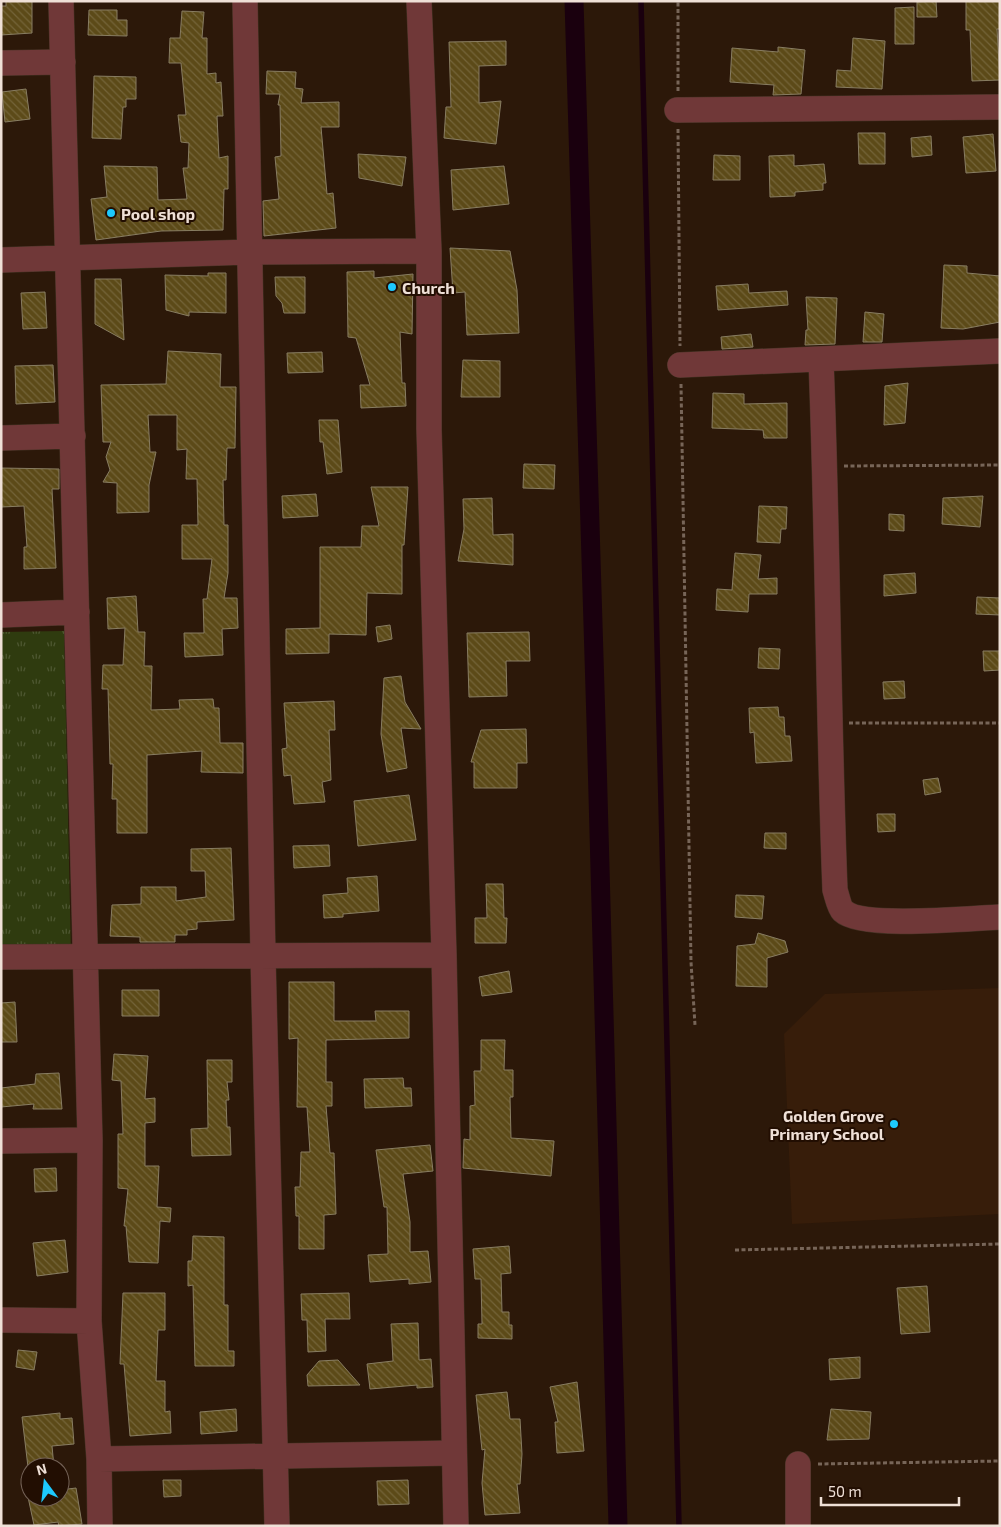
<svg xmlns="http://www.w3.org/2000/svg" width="1001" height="1527" font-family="'Exo 2',sans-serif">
<defs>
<pattern id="grass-tufts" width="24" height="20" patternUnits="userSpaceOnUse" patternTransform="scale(1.25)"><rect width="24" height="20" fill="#2f3b0f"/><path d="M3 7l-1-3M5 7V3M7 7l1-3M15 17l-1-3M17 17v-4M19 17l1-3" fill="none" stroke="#4d5731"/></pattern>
<pattern id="building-back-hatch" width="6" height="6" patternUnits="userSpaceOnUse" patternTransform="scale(1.25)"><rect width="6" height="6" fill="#5c4a18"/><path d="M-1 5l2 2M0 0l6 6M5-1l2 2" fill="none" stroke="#746439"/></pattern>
</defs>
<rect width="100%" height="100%" fill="#2c1809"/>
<path fill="#371d0a" d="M1000 988V1214L792 1224 784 1034 825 994Z"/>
<path fill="url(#grass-tufts)" d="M64 631 71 955 1 957V632Z"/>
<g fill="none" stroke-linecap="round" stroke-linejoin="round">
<path stroke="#1a000e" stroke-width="5.5" d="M641 1 679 1526"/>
<path stroke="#1a000e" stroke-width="19" d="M574 1 596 722 618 1526"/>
</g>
<path fill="url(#building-back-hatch)" stroke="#887d62" d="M6 1H32V33L1 35V6H6Z
M936 1 937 17H917V2Z
M966 1H1000V29H997L1000 80 972 81 970 30H966Z
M914 7V44H895V8Z
M89 10H117V20H127V36L88 35Z
M182 11 204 12 202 38H207V74L216 73V83L221 82 223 116H217L219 158 228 156V189H224L223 230 161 231 96 240 91 199 107 197 104 166 157 167 158 200 187 199 183 168H188L189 143 181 142 178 115H186L181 63H169L170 38H180Z
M853 38 885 41 882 89 836 87 837 70 851 71Z
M506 41V65L479 66V103L501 101 496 144 444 138 446 107H451L449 42Z
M778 47 805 50 801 94 773 95 774 85 730 82 732 48 778 52Z
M267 71 296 72 295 88 303 89 301 103 339 102V127H321L327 194 333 193 336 228 264 236 263 201 279 199 275 157 281 156 280 105H278L280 94H266Z
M94 76 136 77V99H126V107H123L121 139 92 138Z
M26 89 30 119 5 122 2 92Z
M858 133H885V164H859Z
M993 134 996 171 966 173 963 137Z
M931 136 932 155 912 157 911 138Z
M358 154 406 157 402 186 359 178Z
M714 155 740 156V180H713Z
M794 155V166L824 164 826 183H823V190L795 192V196L770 197 769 156Z
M504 166 509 204 453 210 451 170Z
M450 248 510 251 517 290 519 333 467 335 465 292 453 293Z
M944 265 967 266V273L1000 276V322L963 329 941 328Z
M374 271V278L413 274 412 334 400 332 402 383H405L406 406 361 408 360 385H370L356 338 348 337 347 272Z
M208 273H226V313L189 312V316L166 310 165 275 208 276Z
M275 277H305V313H284L282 303 276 296Z
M95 279H121L124 340 95 324Z
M748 284 749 293 787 291 788 305 718 310 716 286Z
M45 292 47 328 23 329 21 293Z
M806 297 837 298 835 344 805 345 806 330H808Z
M865 312 884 314 882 342H863Z
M751 334 753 347 722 349 721 337Z
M168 351 221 354 220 387H236L235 448H227L226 480H223L224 525H228V573L224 598H237L238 628 222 629 223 655 185 657 184 633H204L203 599H207L212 559H182V525H198L197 479H186L187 449 177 450V415H148L150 452H156L149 485V512L117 513V483L103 482 110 470 106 457 111 442H103L101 385 166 384Z
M322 352 323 372 288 373 287 353Z
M463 360 500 361V397H461Z
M53 365 55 402 16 404 15 366Z
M908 383 905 423 884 425 885 386Z
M713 393 744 394V404L787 403V438H764L763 430 712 428Z
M319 420H338L342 472 327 474 323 442H320Z
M524 464 555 465 554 489 523 488Z
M1 468 59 469V489H52L56 568 24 569V547H27L24 506 1 507Z
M371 487H408L404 545H402V594L367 593 366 635 329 634V653L286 654V629L320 628V547H361L362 526H379Z
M316 494 318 516 283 518 282 496Z
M983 496 980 527 942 524 943 498Z
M492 498 493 535 513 534V565L458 561 464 529 463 499Z
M759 506 787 507 786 529H781L780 543 757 542Z
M889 514 904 515V531L889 530Z
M735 553 761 555 758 579 777 578V594H749L748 612 716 610 717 589 732 590Z
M915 573 916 593 884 596V575Z
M136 596 138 632H145L144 666H152L151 710 180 709 179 700 213 699 214 708H219L220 743H243V773L201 772 202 751 147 755V833H117V799H112L113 764H110L108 689H102L103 665H123L125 628 108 629 107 598Z
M977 597 1000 598V615L976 614Z
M390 625 392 639 378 642 376 627Z
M529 632 530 661H506L507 696 469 697 467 633Z
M759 648 780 649 779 669 758 668Z
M983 651H1000V670L984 671Z
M401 676 405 702 421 729 401 728 407 768 387 772 381 734 384 678Z
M904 681 905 698 884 699 883 682Z
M334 701 335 730H329L331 780 322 782 325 802 294 804 291 775 284 776 282 749 287 748 284 703Z
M778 707 779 717H784L785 736H790L792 761 756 763 754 732 750 733 749 708Z
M526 729 527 763H517V788H474V762H471L481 730Z
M938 778 941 792 925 795 923 780Z
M409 795 416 840 358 846 354 801Z
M877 814H895V831L878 832Z
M765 833H786V849L764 848Z
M329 845 330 866 294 868 293 846Z
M231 848 234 920 197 922V929L187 930V935H175V942H140V937L110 936 112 905 141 904V887H176V901L206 897 205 871H191V849Z
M377 876 379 911 343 914V917L324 918 323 895 348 893 347 878Z
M486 884H503L504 918H507L506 943H475V918H487Z
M736 895 764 896 762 919 735 917Z
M758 933 785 941 788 952 767 958V987L736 986 737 946 755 944Z
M509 971 512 992 482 996 479 977Z
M289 982H334V1021H376L375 1011H409V1038L326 1040V1082H332V1106H326L330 1153H334L336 1214 324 1215V1249H299V1216H296L295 1187H300L301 1152H310L307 1107H297L298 1038 289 1039Z
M122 990H159V1016H122Z
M15 1002 17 1042H1V1003Z
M481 1040H505L504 1070H513V1097H510L511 1138 554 1141 551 1176 463 1168 464 1139 470 1140V1106L475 1105 474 1071H481Z
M114 1054 148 1056 145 1099 155 1098V1122L145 1123V1166H159L157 1207 171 1208 170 1222 160 1221 158 1263 129 1262 126 1226H124L128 1189 118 1188V1134H123L121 1081 112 1080Z
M207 1060H232V1082H227L229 1100H226L227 1127H230L231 1155 192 1156 191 1129 208 1128Z
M59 1073 62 1109H33L34 1104 1 1107V1088L35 1084 36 1074Z
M403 1078 404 1088H411L412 1106 365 1108 364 1079Z
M430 1145 433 1171 403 1174 410 1222V1252L428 1251 431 1282 409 1284V1279L370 1282 368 1255 388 1254 387 1207H384L376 1150Z
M56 1168 57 1191 35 1192 34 1169Z
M193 1236 224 1237V1305H228V1351H234V1366H195L193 1285 188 1286V1261H192Z
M65 1240 68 1272 37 1276 33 1243Z
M509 1246 511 1273 501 1274 502 1312H509V1325H512V1339L478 1338V1324H482L481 1279H475L473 1249Z
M927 1286 930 1332 901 1334 897 1288Z
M123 1293H165V1330H158L156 1381H165V1412L170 1411 171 1433 130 1436 124 1364H120Z
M349 1293 350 1319H325L326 1351 308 1352 307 1320H302L301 1294Z
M418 1323 419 1360 431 1359 433 1387 417 1388V1385L370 1389 367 1364 393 1361 391 1324Z
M18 1350 37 1352 34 1370 16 1367Z
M860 1357V1378L830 1380 829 1359Z
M338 1360 360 1385 308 1386 307 1375 319 1361Z
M577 1382 584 1451 557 1453 555 1422H558L550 1387Z
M507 1392 510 1419H520L522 1454 520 1484H517L520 1513 485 1515 482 1483 485 1449 482 1450 476 1395Z
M236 1409 237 1431 201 1434 200 1412Z
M831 1409 871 1412 869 1439 827 1440Z
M60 1413V1419L72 1418 74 1444 52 1446 54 1467H28L22 1417Z
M163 1480H181V1496L164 1497Z
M408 1480 409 1504 378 1505 377 1481Z
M76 1488 82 1524 59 1526 58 1522 34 1525 28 1497H60V1490Z"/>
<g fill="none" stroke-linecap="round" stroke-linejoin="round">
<g stroke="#473426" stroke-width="26">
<path id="minor" d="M61 1 90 1140 89 1321 99 1459 100 1526
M245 1 263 956 277 1526
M419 1 429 251V429L444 955 456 1526
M1 63 63 62
M677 110 1000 107
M1 260 249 252 429 251
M821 360C828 537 828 713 835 890 837 896 839 907 843 911 862 929 971 918 1000 917
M680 365 1000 351
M1 438 73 436
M1 615 77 612
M1 957 444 955
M1 1141 90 1140
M1 1320 89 1321
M99 1459 454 1453
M798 1464V1526"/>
</g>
<path stroke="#776558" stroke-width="3" stroke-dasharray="4 2.5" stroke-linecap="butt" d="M678 91V1
M678 129 680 346
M681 384 691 962 695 1025
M844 466 1000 465
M849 723H1000
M735 1250 1000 1244
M818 1464 1000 1461"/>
<use href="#minor" stroke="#703838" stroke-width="25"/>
</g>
<g fill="#1dc9fd" stroke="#220e02" stroke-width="2">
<circle cx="111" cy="213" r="5"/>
<circle cx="392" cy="287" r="5"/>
<circle cx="894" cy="1124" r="5"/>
</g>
<g text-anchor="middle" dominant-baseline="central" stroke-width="4" stroke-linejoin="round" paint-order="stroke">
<g font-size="16" font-weight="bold" fill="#efe0d7" stroke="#220e02" text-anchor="start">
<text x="121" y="213">Pool shop</text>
<text x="402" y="287">Church</text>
<text x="884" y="1115" text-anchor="end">Golden Grove<tspan x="884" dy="18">Primary School</tspan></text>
</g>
</g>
<rect width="1001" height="1527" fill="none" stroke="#efe0d7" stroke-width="5"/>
<g transform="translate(45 1482) rotate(345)"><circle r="24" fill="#220e02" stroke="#746257"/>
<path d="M0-4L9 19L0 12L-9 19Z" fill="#1dc9fd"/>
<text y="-8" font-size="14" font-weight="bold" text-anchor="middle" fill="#efe0d7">N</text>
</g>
<path d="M821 1497v8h138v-8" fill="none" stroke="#efe0d7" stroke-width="2.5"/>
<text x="828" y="1497" font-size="15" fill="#efe0d7" stroke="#220e02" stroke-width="4" paint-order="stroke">50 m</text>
</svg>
